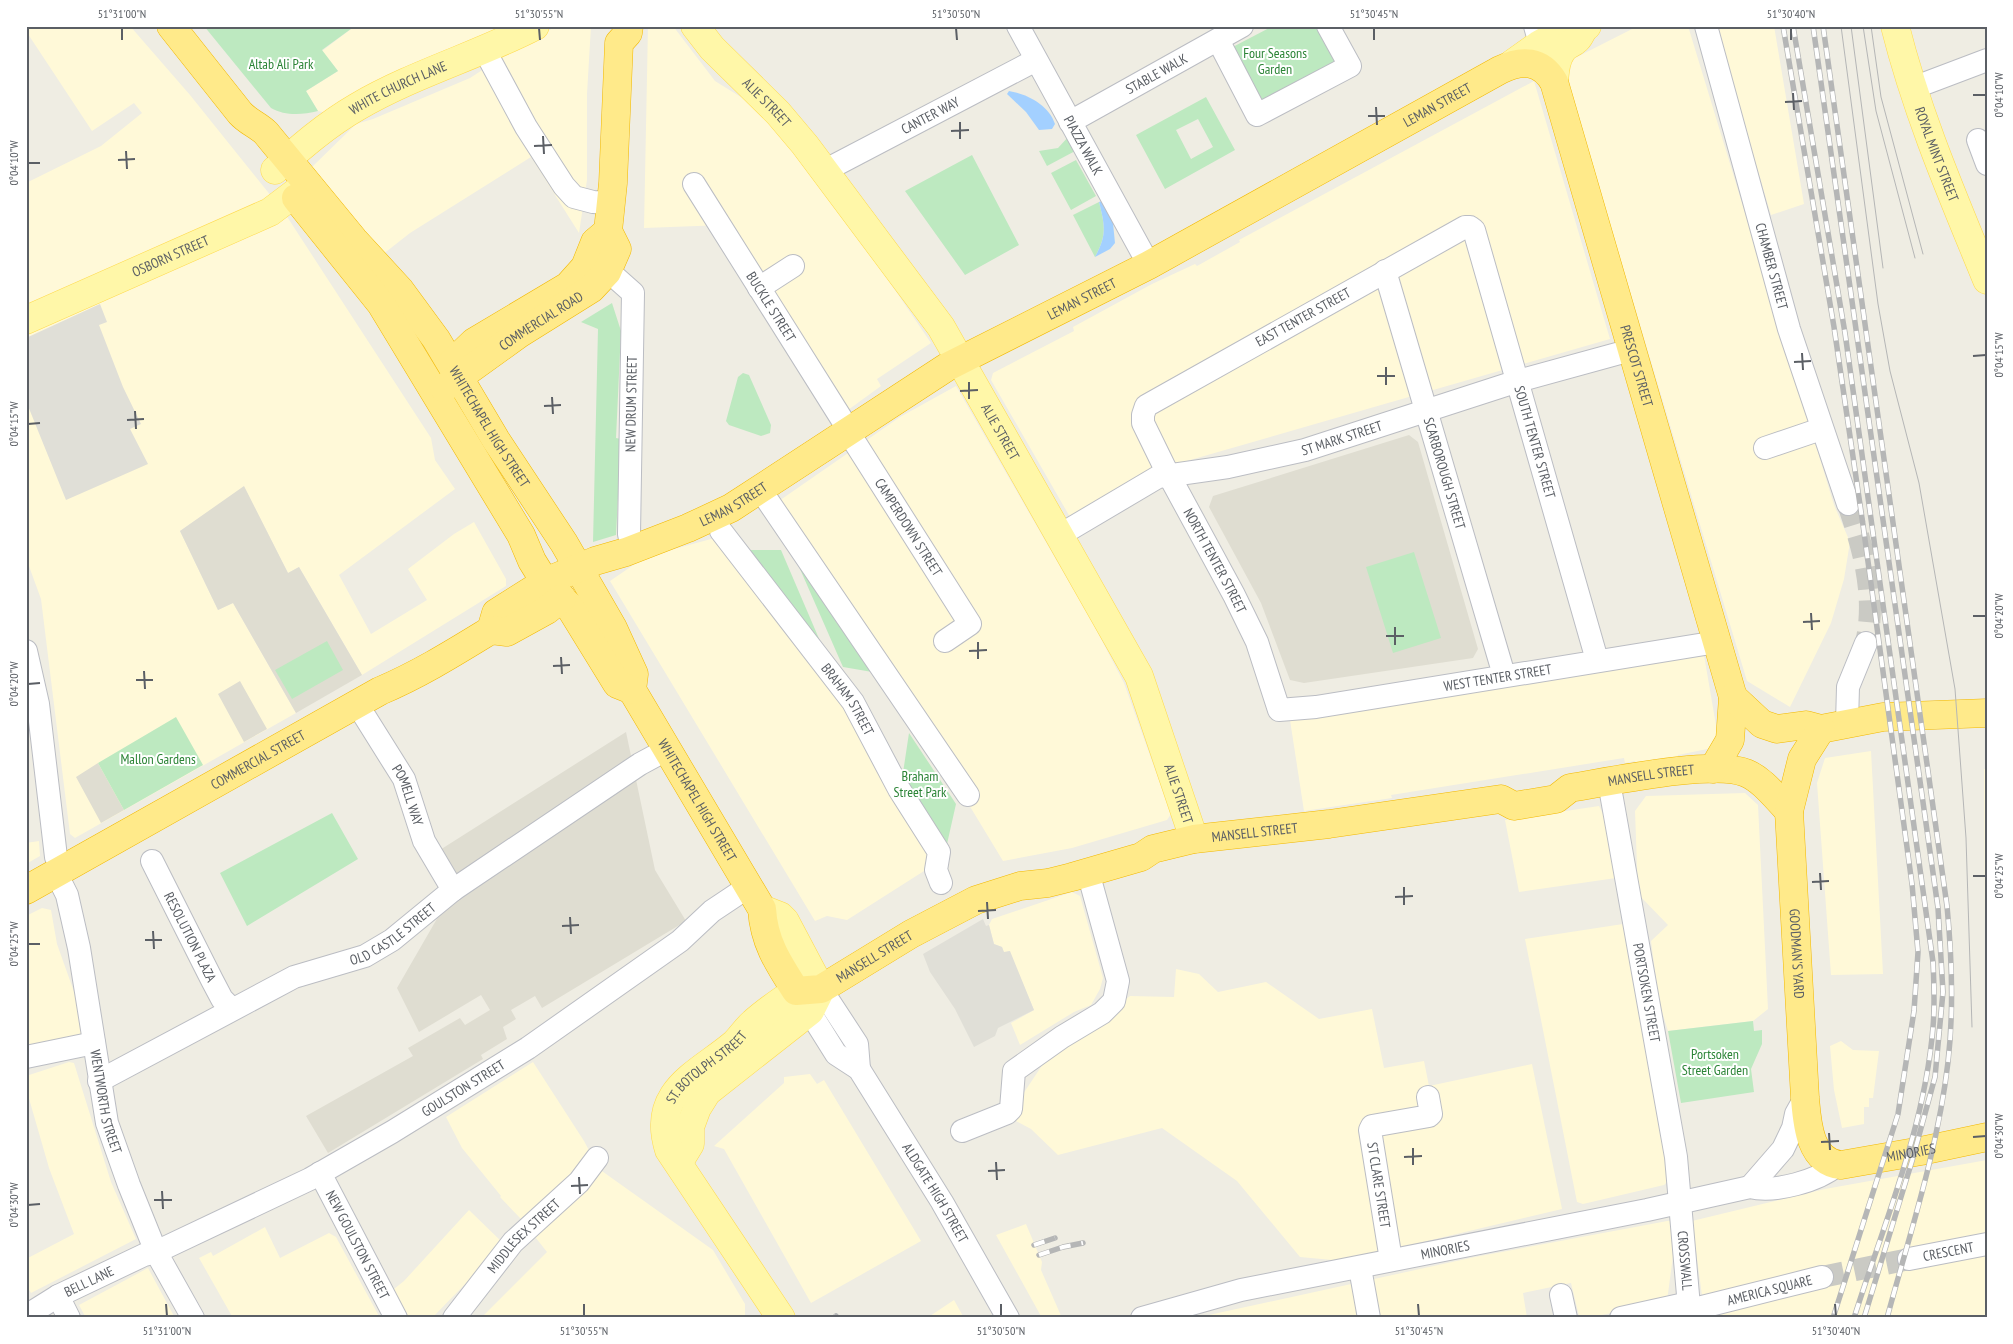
<svg xmlns="http://www.w3.org/2000/svg" width="2013" height="1344" font-family="'PT Sans Narrow',sans-serif">
<rect width="100%" height="100%" fill="#efede3"/>
<path fill="#fff9d8" d="M26 26H130L190 95 284 212 431 438 435 460 455 489 339 575 371 634 427 600 408 569 454 534 474 522 506 579V586L362 675 299 567 288 573 244 487 180 531 218 610 233 603 296 713 75 838 70 834 41 599 26 558V183L101 146 142 113 134 103 92 131 26 31Z
M355 26H508L327 113 318 111 306 91 338 71 322 51Z
M557 26H591L587 94V180L579 233 531 157 410 233 382 255 312 167 356 124 373 119 470 78 519 46Z
M648 26H673L715 81 781 122 931 343 877 379 881 386 848 410 724 225 644 228Z
M1638 26H1688L1834 505 1850 542 1844 579 1831 623 1790 707 1747 681 1564 72 1569 61Z
M1715 26H1774L1804 204 1771 215Z
M1534 81 1610 339 1152 471 1070 517 991 380 993 373 1074 331 1073 327 1152 284 1195 264 1197 266 1240 242 1239 240Z
M956 386 1073 589H1075L1124 683 1171 814 1167 820 1072 848 1003 861 888 671 776 503 900 417Z
M722 536 853 709 935 864 847 920 827 916 815 921 610 581 645 557Z
M1704 655 1719 743 1717 747 1678 755V758L1653 759V762L1636 764 1635 761 1625 763 1624 758 1391 795 1392 798 1304 811 1290 720Z
M1871 751 1883 974 1831 975 1817 783 1825 758Z
M1984 769H1987V959L1985 933Z
M1745 793 1758 805 1768 1009 1753 1021 1668 1031 1659 1002 1651 941 1668 925 1638 894 1635 811 1646 796Z
M1599 806 1608 824 1616 878 1519 892 1505 820Z
M39 841 40 856 26 864V843Z
M1072 892 1080 896 1103 978 1100 989 1091 1005 1074 1012 1020 1045 1011 1023 1034 1010 1009 951 1004 953 1002 947 994 944 989 925 992 919Z
M42 908 51 910 57 944 89 1034 26 1054V916Z
M1623 924 1670 1179 1664 1185 1583 1204 1577 1202 1525 939Z
M1176 969 1199 974 1218 992 1266 982 1319 1019 1372 1009 1384 1068 1424 1061 1429 1086 1532 1064 1562 1209 1343 1261 1300 1257 1237 1181 1162 1128 1058 1155 1031 1129 1014 1120 1017 1103 1047 1058 1130 996 1174 997Z
M1841 1041 1853 1050 1879 1051 1873 1098H1869V1107H1864V1124L1842 1128 1834 1090 1830 1046Z
M69 1062 74 1063 111 1182 136 1239 31 1293 26 1285V1259L74 1234 49 1168 26 1088V1076Z
M533 1062 584 1141 599 1169 713 1250 745 1304V1318H481L547 1252 521 1219 500 1197 501 1196 462 1148 446 1117Z
M810 1074 817 1084 824 1080 921 1241 811 1303 724 1149 714 1146 784 1083V1077Z
M1987 1160V1318H1705L1692 1221 1825 1189Z
M469 1210 504 1244 432 1318H408L394 1289 404 1281Z
M1678 1219 1667 1301 1588 1318 1579 1316 1571 1283 1523 1293 1527 1318H1195L1475 1257Z
M1026 1224 1042 1262 1041 1270 1062 1318H1042L996 1235Z
M265 1227 280 1258 329 1233 336 1237 380 1318H233L199 1258 211 1252 213 1256Z
M148 1268 175 1318H86L79 1305Z
M954 1300 964 1318H927Z"/>
<path fill="#e0dfd7" d="M100 304 107 322 99 325 123 387 141 424 130 429 148 464 66 500 26 401V338Z
M983 919 986 926 989 925 994 944 1002 947 1004 952 1010 951 1034 1010 998 1028 995 1036 974 1047 955 1009 930 972 923 954Z"/>
<path fill="#dfddd1" d="M1409 435 1418 442 1478 649 1473 658 1304 683 1290 680 1261 603 1209 507 1213 496Z
M244 486 288 573 299 567 362 675 296 713 233 603 218 610 180 531Z
M240 681 267 729 244 742 218 694Z
M626 732 655 870 686 921 542 1008 535 996 511 1010 516 1019 503 1027 507 1039 481 1055 483 1059 328 1153 306 1116 413 1056 408 1048 460 1018 465 1025 490 1010 481 995 419 1032 397 988 453 891 432 855Z
M98 763 124 810 101 823 76 777Z"/>
<path fill="#bde9c0" fill-rule="evenodd" d="M204 26H355L322 50 338 71 306 91 318 111C302 115 285 116 271 108Z
M1273 26H1322L1340 62 1258 106 1227 50Z
M1206 97 1235 150 1165 189 1136 135ZM1198 119 1213 147 1191 159 1176 130Z
M1069 136 1077 150 1047 166 1039 151 1058 148Z
M972 155 1019 245 965 275 905 191Z
M1076 160 1096 196 1071 210 1051 173Z
M1099 202C1105 226 1107 235 1095 257L1073 215Z
M612 303 621 331 616 438 621 439 616 535 593 542 598 329 581 322Z
M743 373 749 375 771 425 770 433 761 436 729 425 726 421 738 377Z
M747 550H781L820 641Z
M1414 552 1441 638 1393 653 1366 567Z
M793 553 878 673 843 667Z
M327 641 343 670 292 699 275 670Z
M176 717 203 765 124 810 98 763Z
M909 733 956 804 947 844 901 786Z
M332 813 358 859 247 926 220 873Z
M1753 1021 1754 1031 1762 1030V1044L1751 1069 1754 1092 1681 1103 1668 1031Z"/>
<path fill="#a3d0ff" d="M1009 91C1027 94 1049 105 1055 124L1052 129 1039 130 1026 112 1007 94Z
M1102 201 1113 223 1115 243 1110 249 1095 257C1107 235 1105 226 1099 202Z"/>
<g fill="none" stroke-linecap="round" stroke-linejoin="round">
<path stroke="#cacac4" stroke-width="22" stroke-dasharray="22 11" stroke-linecap="butt" d="M1848 504C1863 547 1877 596 1866 643
M1822 1277 1909 1259"/>
<g stroke="#bbbdc3" stroke-width="24">
<g id="minor">
<path id="s1" d="M1018 26 1149 265"/>
<path d="M1535 26 1540 44"/>
<path id="s2" d="M1706 26 1789 329 1848 504"/>
<path d="M1218 40 1257 115 1350 66 1328 26"/>
<path d="M485 51 526 127 564 186 574 197 593 202 611 203"/>
<path d="M1913 88 1987 60"/>
<path id="s3" d="M1070 122 1242 26"/>
<path d="M1978 140 1987 164"/>
<path id="s4" d="M824 171 1036 60"/>
<path id="s5" d="M694 184 848 429"/>
<path id="s6" d="M1385 271 1504 675"/>
<path d="M615 277 633 293 629 534 630 538"/>
<path d="M759 288 793 266"/>
<path id="s7" d="M847 430 970 624 945 641"/>
<path d="M1765 448 1821 429"/>
<path d="M768 501 968 795"/>
<path id="s8" d="M721 531 853 702 899 789 939 852 936 870 941 883"/>
<path id="s9" d="M1060 535 1158 477 1228 467 1305 450 1518 381 1631 350"/>
<path d="M26 651 38 704 56 857 62 870"/>
<path id="s10" d="M1597 660 1474 230 1470 227H1465L1146 406 1143 415V423L1165 468 1234 595 1257 642 1279 710 1316 707 1717 642"/>
<path id="s11" d="M357 704 404 779 424 841 453 890"/>
<path d="M1847 723 1848 687 1866 643"/>
<path id="s12" d="M1609 782 1676 1157 1690 1318"/>
<path id="s13" d="M152 861 212 980 222 999 232 1009"/>
<path id="s14" d="M56 873 67 895 79 948 107 1123 129 1185 156 1252 193 1318"/>
<path d="M821 989 857 1044 859 1069"/>
<path id="s15" d="M801 998 836 1054 859 1069 942 1202 1008 1318"/>
<path d="M26 1057 94 1043"/>
<path id="s16" d="M99 1081 294 977 365 956 392 940 453 890 640 764 666 750"/>
<path d="M962 1131 1007 1113 1011 1109 1014 1071 1062 1037 1102 1013 1114 1001 1118 981 1088 872"/>
<path id="s17" d="M320 1173 396 1318"/>
<path d="M1750 1187 1783 1149 1793 1128 1796 1114 1805 1098"/>
<path id="s18" d="M1909 1259 1987 1244"/>
<path d="M1391 1260 1370 1130 1372 1126 1429 1116 1431 1114 1428 1097"/>
<path d="M1360 1268 1369 1318"/>
<path d="M1561 1295 1566 1318"/>
<path d="M58 1296 69 1318"/>
<path id="s19" d="M1690 1310 1822 1277"/>
<path id="s20" d="M26 1316 58 1296 144 1255 156 1252 310 1179 392 1132 528 1048 680 941 712 911 748 887"/>
<path id="s21" d="M454 1318 513 1242 579 1182 597 1158"/>
<path id="s22" d="M1142 1318 1241 1290 1647 1210 1750 1187C1775 1193 1818 1181 1837 1165"/>
<path d="M1621 1318 1689 1303"/>
</g>
</g>
<g stroke="#ffda4c" stroke-width="29">
<g id="major">
<path id="s23" d="M695 26 712 48 778 113 805 145 941 327 1139 676 1194 839"/>
<path id="s24" d="M1895 26C1917 114 1953 197 1987 280"/>
<path d="M1512 64 1540 44 1571 27 1587 26"/>
<path d="M1554 82C1555 72 1555 60 1562 51 1569 40 1575 48 1583 29"/>
<path id="s25" d="M275 170C301 147 326 125 357 107 413 74 477 56 535 26"/>
<path id="s26" d="M26 320 270 212 307 184"/>
<path d="M679 1162 690 1144V1127L697 1108 707 1092 810 1011 821 989 785 921 780 916 762 909"/>
<path id="s27" d="M781 1318 669 1150C650 1090 699 1074 735 1043 741 1037 746 1029 753 1023 766 1011 781 1001 796 991"/>
</g>
</g>
<g stroke="#f2b800" stroke-width="29">
<g id="highway">
<path id="s28" d="M171 26 240 113C248 122 258 125 266 133L354 240 400 290 436 339 496 440 564 543 613 628 634 674 632 690 762 909C764 942 778 963 796 991L821 989 911 934 976 900 1020 886 1048 883 1072 877 1141 857 1153 849 1194 839 1329 824 1501 799 1514 806 1556 799 1570 788C1608 782 1714 759 1746 773 1763 780 1776 798 1789 811"/>
<path d="M296 198 381 304 521 535 532 561 545 582 569 606 617 684 632 690"/>
<path d="M452 363 474 342 568 286 585 267 595 242 608 231"/>
<path id="s29" d="M444 388 519 334 591 289 607 272 617 249 608 231 613 183 619 43 628 33 629 26"/>
<path id="s30" d="M491 630 496 613 545 582 595 561 626 552 688 528 731 508 947 367 1149 265 1500 70C1522 59 1541 60 1554 82L1733 697 1730 740 1713 769"/>
<path d="M1733 697 1762 724 1777 729 1806 725 1821 729 1883 717 1987 713"/>
<path id="s31" d="M1821 729 1802 759 1789 811 1805 1098C1807 1122 1809 1162 1841 1165L1921 1151 1987 1137"/>
<path id="s32" d="M26 890 380 691C420 674 455 652 491 630L507 632 547 610 562 598"/>
</g>
</g>
<use href="#minor" stroke="#fff" stroke-width="22"/>
<use href="#major" stroke="#fff7a8" stroke-width="28"/>
<use href="#highway" stroke="#ffea8a" stroke-width="28"/>
<path stroke="#b5b6b6" stroke-width="1" d="M1841 26 1878 304 1890 371 1919 483 1955 689 1966 838 1972 1027
M1851 26 1883 268
M1863 26 1876 111 1915 258
M1871 26 1881 97 1923 254"/>
<g stroke="#b5b6b6" stroke-width="5.5">
<path id="rail" d="M1783 26 1834 327 1863 525 1912 884 1918 952 1914 1011 1898 1114 1833 1318
M1793 26 1845 333 1933 962C1934 983 1935 1005 1933 1027 1925 1127 1884 1223 1854 1318
M1813 26 1938 908 1943 992 1935 1077 1912 1161 1864 1318
M1823 26 1947 906C1952 958 1954 1010 1948 1062 1938 1149 1910 1233 1887 1318
M1034 1245 1055 1238
M1039 1255 1063 1247 1083 1243
M834 1318 836 1316"/>
</g>
<use href="#rail" stroke="#fff" stroke-width="4" stroke-dasharray="11" stroke-linecap="butt"/>
</g>
<path fill="none" stroke="#5b5f65" stroke-width="2" d="M122 28V40M539 28 540 40M956 28 957 40M1374 28V40M1791 28V40M1793 93 1794 110M1973 95H1986M1785 102 1802 101M1376 107 1377 125M1368 116H1385M960 122V139M951 131 969 130M543 136 544 154M534 146 552 145M126 151 127 169M118 160 135 159M28 163H40M1802 353 1803 370M1973 356 1986 355M1794 362 1811 361M1386 367V385M1377 376H1395M969 382V399M960 391 978 390M552 397 553 414M544 406 561 405M135 411 136 429M127 420 144 419M28 424 40 423M1811 613 1812 630M1973 616H1986M1803 622 1820 621M1395 627V645M1386 636H1404M978 642V659M969 651 987 650M561 657 562 674M553 666 570 665M144 671 145 689M136 680H153M28 684 40 683M1820 873 1821 890M1973 876H1986M1812 882 1829 881M1404 887V905M1395 897 1413 896M987 902 988 919M978 911 996 910M570 917 571 934M562 926 579 925M153 931 154 949M145 940H162M28 944H40M1829 1133 1830 1150M1973 1137 1986 1136M1821 1142 1839 1141M1413 1148V1165M1404 1157 1422 1156M996 1162 997 1180M988 1171 1005 1170M579 1177 580 1194M571 1186 588 1185M162 1191 163 1209M154 1200H172M28 1205 40 1204M166 1304 167 1316M584 1304V1316M1001 1304V1316M1418 1304 1419 1316M1835 1304 1836 1316"/>
<g text-anchor="middle" dominant-baseline="central" stroke-width="4" stroke-linejoin="round" paint-order="stroke">
<g font-size="14" fill="#2b8436" stroke="#fff">
<text x="1275" y="53">Four Seasons<tspan x="1275" dy="16">Garden</tspan></text>
<text x="281" y="64">Altab Ali Park</text>
<text x="158" y="759">Mallon Gardens</text>
<text x="920" y="776">Braham<tspan x="920" dy="16">Street Park</tspan></text>
<text x="1715" y="1054">Portsoken<tspan x="1715" dy="16">Street Garden</tspan></text>
</g>
<g font-size="14" fill="#5b5f65" stroke="#fff">
<text stroke="none"><textPath href="#s3" startOffset="99">STABLE WALK</textPath></text>
<text stroke="none"><textPath href="#s25" startOffset="149">WHITE CHURCH LANE</textPath></text>
<text stroke="none"><textPath href="#s23" startOffset="105">ALIE STREET</textPath></text>
<text stroke="none"><textPath href="#s30" startOffset="1090">LEMAN STREET</textPath></text>
<text stroke="none"><textPath href="#s4" startOffset="120">CANTER WAY</textPath></text>
<text stroke="none"><textPath href="#s1" startOffset="136">PIAZZA WALK</textPath></text>
<text stroke="none"><textPath href="#s24" startOffset="135">ROYAL MINT STREET</textPath></text>
<text stroke="none"><textPath href="#s26" startOffset="158">OSBORN STREET</textPath></text>
<text stroke="none"><textPath href="#s2" startOffset="249">CHAMBER STREET</textPath></text>
<text stroke="none"><textPath href="#s30" startOffset="685">LEMAN STREET</textPath></text>
<text stroke="none"><textPath href="#s5" startOffset="145">BUCKLE STREET</textPath></text>
<text transform="translate(1303 317) rotate(-29)">EAST TENTER STREET</text>
<text stroke="none"><textPath href="#s29" startOffset="118">COMMERCIAL ROAD</textPath></text>
<text stroke="none"><textPath href="#s30" startOffset="1520">PRESCOT STREET</textPath></text>
<text transform="translate(631 404) rotate(-89)">NEW DRUM STREET</text>
<text stroke="none"><textPath href="#s28" startOffset="514">WHITECHAPEL HIGH STREET</textPath></text>
<text stroke="none"><textPath href="#s23" startOffset="510">ALIE STREET</textPath></text>
<text stroke="none"><textPath href="#s9" startOffset="302">ST MARK STREET</textPath></text>
<text transform="translate(1535 442) rotate(74)">SOUTH TENTER STREET</text>
<text stroke="none"><textPath href="#s6" startOffset="211">SCARBOROUGH STREET</textPath></text>
<text stroke="none"><textPath href="#s30" startOffset="280">LEMAN STREET</textPath></text>
<text stroke="none"><textPath href="#s7" startOffset="115">CAMPERDOWN STREET</textPath></text>
<text stroke="none"><textPath href="#s10" startOffset="996">NORTH TENTER STREET</textPath></text>
<text stroke="none"><textPath href="#s10" startOffset="1380">WEST TENTER STREET</textPath></text>
<text stroke="none"><textPath href="#s8" startOffset="211">BRAHAM STREET</textPath></text>
<text stroke="none"><textPath href="#s32" startOffset="266">COMMERCIAL STREET</textPath></text>
<text stroke="none"><textPath href="#s28" startOffset="2060">MANSELL STREET</textPath></text>
<text stroke="none"><textPath href="#s23" startOffset="915">ALIE STREET</textPath></text>
<text stroke="none"><textPath href="#s11" startOffset="105">POMELL WAY</textPath></text>
<text stroke="none"><textPath href="#s28" startOffset="945">WHITECHAPEL HIGH STREET</textPath></text>
<text stroke="none"><textPath href="#s28" startOffset="1654">MANSELL STREET</textPath></text>
<text stroke="none"><textPath href="#s16" startOffset="330">OLD CASTLE STREET</textPath></text>
<text stroke="none"><textPath href="#s13" startOffset="85">RESOLUTION PLAZA</textPath></text>
<text stroke="none"><textPath href="#s31" startOffset="232">GOODMAN'S YARD</textPath></text>
<text stroke="none"><textPath href="#s28" startOffset="1249">MANSELL STREET</textPath></text>
<text stroke="none"><textPath href="#s12" startOffset="214">PORTSOKEN STREET</textPath></text>
<text stroke="none"><textPath href="#s27" startOffset="302">ST. BOTOLPH STREET</textPath></text>
<text stroke="none"><textPath href="#s20" startOffset="494">GOULSTON STREET</textPath></text>
<text stroke="none"><textPath href="#s14" startOffset="235">WENTWORTH STREET</textPath></text>
<text stroke="none"><textPath href="#s31" startOffset="531">MINORIES</textPath></text>
<text transform="translate(1379 1185) rotate(81)">ST CLARE STREET</text>
<text stroke="none"><textPath href="#s15" startOffset="239">ALDGATE HIGH STREET</textPath></text>
<text stroke="none"><textPath href="#s21" startOffset="108">MIDDLESEX STREET</textPath></text>
<text stroke="none"><textPath href="#s17" startOffset="81">NEW GOULSTON STREET</textPath></text>
<text stroke="none"><textPath href="#s22" startOffset="311">MINORIES</textPath></text>
<text stroke="none"><textPath href="#s18" startOffset="40">CRESCENT</textPath></text>
<text stroke="none"><textPath href="#s12" startOffset="485">CROSSWALL</textPath></text>
<text stroke="none"><textPath href="#s20" startOffset="72">BELL LANE</textPath></text>
<text stroke="none"><textPath href="#s19" startOffset="82">AMERICA SQUARE</textPath></text>
</g>
</g>
<rect width="2013" height="1344" fill="none" stroke="#ffffff" stroke-width="55"/>
<rect x="28" y="28" width="1958" height="1288" fill="none" stroke="#5b5f65" stroke-width="2"/>
<g font-size="12" text-anchor="middle" fill="#5b5f65">
<text x="122" y="18">51°31'00"N</text>
<text x="539" y="18">51°30'55"N</text>
<text x="956" y="18">51°30'50"N</text>
<text x="1374" y="18">51°30'45"N</text>
<text x="1791" y="18">51°30'40"N</text>
<text transform="translate(1999 95) rotate(-90)" y="4">0°04'10"W</text>
<text transform="translate(14 163) rotate(-90)" y="4">0°04'10"W</text>
<text transform="translate(1999 355) rotate(-90)" y="4">0°04'15"W</text>
<text transform="translate(14 424) rotate(-90)" y="4">0°04'15"W</text>
<text transform="translate(1999 616) rotate(-90)" y="4">0°04'20"W</text>
<text transform="translate(14 684) rotate(-90)" y="4">0°04'20"W</text>
<text transform="translate(1999 876) rotate(-90)" y="4">0°04'25"W</text>
<text transform="translate(14 944) rotate(-90)" y="4">0°04'25"W</text>
<text transform="translate(1999 1136) rotate(-90)" y="4">0°04'30"W</text>
<text transform="translate(14 1205) rotate(-90)" y="4">0°04'30"W</text>
<text x="167" y="1335">51°31'00"N</text>
<text x="584" y="1335">51°30'55"N</text>
<text x="1001" y="1335">51°30'50"N</text>
<text x="1419" y="1335">51°30'45"N</text>
<text x="1836" y="1335">51°30'40"N</text>
</g>
</svg>
